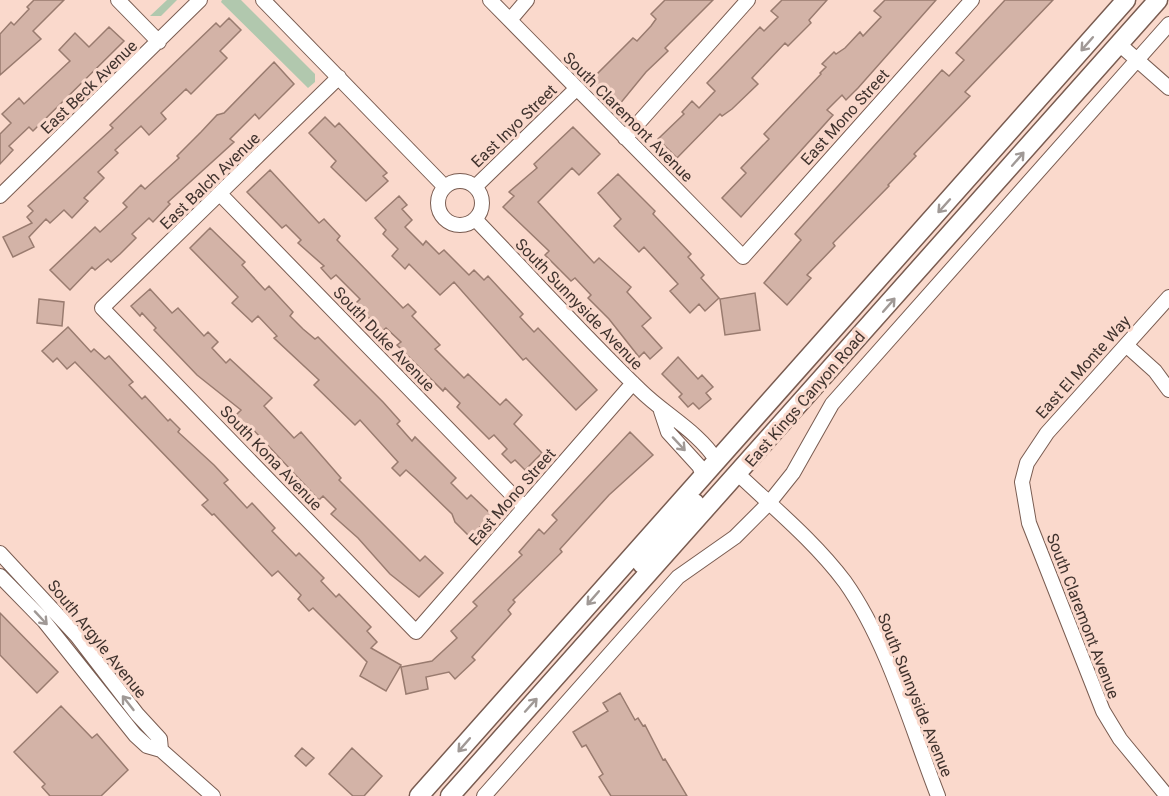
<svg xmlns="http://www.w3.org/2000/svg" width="1169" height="796" font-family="Roboto,sans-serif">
<rect width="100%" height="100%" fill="#fad9cc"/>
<path fill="#b1c8ae" d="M167 0H177L161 16H150Z
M222 0H241L315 74V82L308 88 221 2Z"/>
<path fill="#d3b3a7" stroke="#997b6f" stroke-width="1.5" d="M34 0H64L33 31 41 39 0 75V34L11 22 14 25 29 9 27 7Z
M665 0H713L665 48 668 51 646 72 619 105 591 80 633 38 637 41 651 26 656 19 651 14Z
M782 0H827L809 20 811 23 788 46 785 43 752 78 758 84 732 109 722 116 720 114 677 158 658 139 684 114 682 112 692 101 699 108 715 91 707 83 760 27 764 31 778 17 771 11Z
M885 0H936L858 88 846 100 842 95 827 110 833 115 741 217 722 198 746 173 741 168 769 139 764 134 821 74 820 73 826 67 822 64 834 52 836 54 845 48 860 32 863 36 881 17 874 11Z
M1005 0H1053L965 92 970 96 914 154 916 156 888 185 889 186 833 243 835 246 807 275 811 278 787 305 764 283 801 240 795 234 942 70 949 76 964 60 956 53Z
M229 18 241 30 220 51 227 58 191 94 186 89 161 113 166 119 149 135 141 126 115 150 118 153 98 172 104 178 84 198 88 201 72 218 64 210 50 223 46 219 29 237 34 247 13 257 3 237 32 223 27 217 33 211 28 206 113 128 110 125 216 23 220 27Z
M109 27 124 41 33 131 29 127 9 146 13 150 0 164V134L11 123 2 114 19 98 24 104 70 61 59 50 75 33 89 47Z
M274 62 294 84 259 119 255 114 230 139 234 142 168 202 170 204 153 222 149 218 132 234 136 238 120 254 111 262 108 259 95 270 92 267 70 290 50 270 95 227 100 232 127 207 123 203 141 185 145 189 179 158 177 156 201 132 217 115 224 113Z
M325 117 335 127 339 123 387 173 383 176 388 181 366 201 331 167 336 161 309 133Z
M573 127 600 154 579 175 572 168 538 202 594 263 599 258 631 287 627 292 651 318 642 326 662 348 650 359 644 352 639 357 609 319 588 298 591 295 575 278 571 281 545 255 549 251 503 207 514 196 509 192 537 168 534 164Z
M270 170 319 223 324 219 340 236 337 240 403 308 408 304 416 312 412 316 440 345 435 349 464 378 468 374 500 405 506 399 522 415 514 424 542 453 525 470 515 460 511 463 502 454 507 449 494 435 489 439 457 407 460 403 445 388 443 391 397 345 401 342 386 328 382 331 355 304 360 299 336 275 331 279 321 268 324 266 298 243 301 240 286 225 282 228 247 192Z
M618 174 655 211 653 214 691 254 688 257 704 275 701 278 719 298 705 311 699 304 690 313 670 291 678 284 644 247 639 252 614 226 621 219 598 193Z
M399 196 407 205 402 209 412 220 405 227 423 245 426 241 439 254 444 250 469 275 474 270 484 280 488 276 523 314 520 317 534 332 538 328 597 390 576 410 526 358 523 360 454 282 440 295 409 264 405 269 392 256 398 249 383 234 386 230 375 218Z
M210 228 245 262 242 265 265 290 269 286 293 312 290 316 303 329 315 339 318 337 383 402 400 421 397 424 412 441 415 437 456 478 451 483 467 499 471 495 492 515 470 537 455 522 452 514 415 478 406 470 400 476 392 468 398 462 360 420 355 425 314 385 319 380 274 338 277 336 258 316 252 322 232 303 238 297 190 248Z
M150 289 172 313 178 308 204 336 208 332 218 342 212 348 226 363 230 359 272 398 264 406 294 438 301 432 341 478 339 480 420 561 425 556 443 573 419 597 390 574 358 538 331 514 336 509 323 496 319 500 247 423 245 425 236 415 241 410 197 375 154 330 156 328 142 313 140 316 131 306Z
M755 293 760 330 725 335 720 299Z
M39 299 64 302 62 326 37 323Z
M68 327 91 352 94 349 105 359 109 356 133 382 129 385 142 399 145 396 168 421 170 419 180 429 178 432 214 465 228 480 224 483 247 508 252 503 275 528 272 531 296 556 299 553 324 578 321 581 336 597 339 594 371 627 367 631 377 642 371 648 401 665 386 691 360 676 367 662 313 608 309 611 298 599 301 595 278 571 272 576 214 514 212 515 202 505 208 500 75 362 67 369 57 358 53 362 42 351Z
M678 357 698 379 702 375 713 387 706 393 711 399 699 409 693 403 688 407 679 397 682 394 662 374Z
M630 432 653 455 609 495 560 549 562 552 513 600 515 602 508 610 511 614 472 657 475 660 455 679 449 672 426 677 428 689 406 694 401 667 432 661 457 638 451 631 477 606 473 602 522 555 519 552 539 529 544 534 557 520 552 515Z
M0 613 58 672 37 693 0 655Z
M620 693 635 720 638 718 643 726 645 725 663 760 665 759 687 796H611L599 777 603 774 586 745 582 747 573 732 608 711 603 703Z
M61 706 92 738 97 734 128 770 101 796H50L42 787 45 784 14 752Z
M302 748 314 758 306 766 295 756Z
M352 748 382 776 364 796H353L329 774Z"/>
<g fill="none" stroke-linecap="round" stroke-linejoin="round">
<g stroke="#795c51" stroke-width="16">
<path id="street" d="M118 0 159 42
M263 0 444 186
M490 0 743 257 972 0
M510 20 527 0
M1119 44 1169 88
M339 77 102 308 416 632 633 383
M625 138 748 0
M438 203a22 22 0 1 1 44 0a22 22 0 1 1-44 0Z
M475 187 576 89
M220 194 524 507
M0 196 200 0
M475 219C530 276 583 335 640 390 664 414 698 431 717 461
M1126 345 1155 371 1169 390
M661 411 668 432 699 466 703 475
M739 475C775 509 815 542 845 582 888 643 911 727 938 796
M0 553 77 636 137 714 160 739 161 750
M0 576 44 621 135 735 147 746 161 750 213 796
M484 796 678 577 735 537 769 503 793 473 832 404 1169 24
M1167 796 1120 739 1103 711 1029 523 1022 482 1027 463 1047 433 1169 297"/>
</g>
<g stroke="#795c51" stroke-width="21">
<path id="secondary" d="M642 564 695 503
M419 796 1126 0
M450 796 1158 0"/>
</g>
<use href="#street" stroke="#fff" stroke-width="14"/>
<use href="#secondary" stroke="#fff" stroke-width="18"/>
</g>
<defs><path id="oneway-shaft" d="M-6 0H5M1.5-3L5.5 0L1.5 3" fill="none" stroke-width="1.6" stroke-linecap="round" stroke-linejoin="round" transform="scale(1.5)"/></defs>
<g stroke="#a09996">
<use href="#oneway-shaft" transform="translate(1087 44) rotate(131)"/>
<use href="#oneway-shaft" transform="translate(1018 159) rotate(-49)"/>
<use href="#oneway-shaft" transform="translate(944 206) rotate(132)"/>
<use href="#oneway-shaft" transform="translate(889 305) rotate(-49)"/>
<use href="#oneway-shaft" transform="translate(679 444) rotate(47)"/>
<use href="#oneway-shaft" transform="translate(593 598) rotate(131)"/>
<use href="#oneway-shaft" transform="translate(41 618) rotate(47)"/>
<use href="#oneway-shaft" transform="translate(128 703) rotate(-128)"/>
<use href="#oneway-shaft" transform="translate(531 705) rotate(-48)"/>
<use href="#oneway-shaft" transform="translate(464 745) rotate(131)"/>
</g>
<g text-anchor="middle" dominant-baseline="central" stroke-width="6" stroke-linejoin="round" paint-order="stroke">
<g font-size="16" fill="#40332e" stroke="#fad9cc">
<text transform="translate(89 87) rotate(-44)">East Beck Avenue</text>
<text transform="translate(628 117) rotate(45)">South Claremont Avenue</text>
<text transform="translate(845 117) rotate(-48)">East Mono Street</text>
<text transform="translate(514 126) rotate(-44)">East Inyo Street</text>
<text transform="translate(210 181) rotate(-44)">East Balch Avenue</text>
<text transform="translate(579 304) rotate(46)">South Sunnyside Avenue</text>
<text transform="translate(384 339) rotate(46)">South Duke Avenue</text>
<text transform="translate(1083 367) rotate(-48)">East El Monte Way</text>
<text transform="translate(805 399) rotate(-49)">East Kings Canyon Road</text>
<text transform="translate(271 458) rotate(46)">South Kona Avenue</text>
<text transform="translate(512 497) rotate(-49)">East Mono Street</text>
<text transform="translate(1083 616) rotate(69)">South Claremont Avenue</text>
<text transform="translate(97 639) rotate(51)">South Argyle Avenue</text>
<text transform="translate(915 695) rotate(68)">South Sunnyside Avenue</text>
</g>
</g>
</svg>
